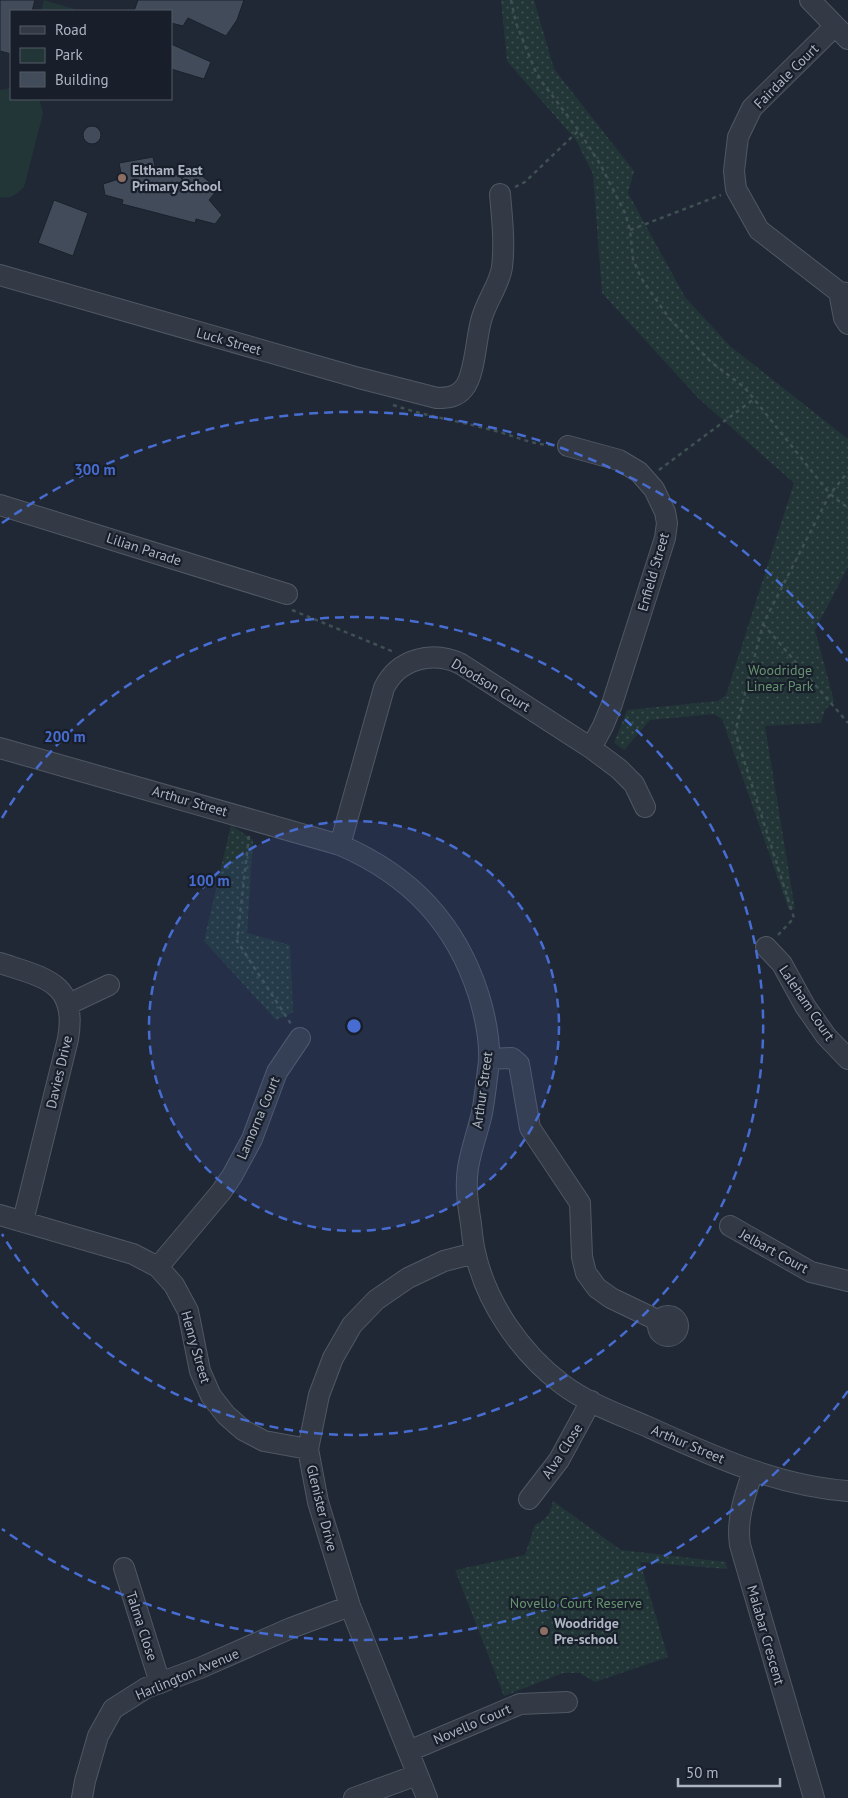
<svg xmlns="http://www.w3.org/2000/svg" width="848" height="1798" font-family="'PT Sans',sans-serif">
<defs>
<pattern id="green-dots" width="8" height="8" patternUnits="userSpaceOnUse" patternTransform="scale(1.25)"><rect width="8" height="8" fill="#223537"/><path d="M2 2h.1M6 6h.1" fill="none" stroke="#3f5052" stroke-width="1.8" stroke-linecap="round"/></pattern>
</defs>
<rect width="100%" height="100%" fill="#202835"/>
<path fill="url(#green-dots)" d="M501 0H534L554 69 634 171 628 193 685 297 730 346 848 439V567L815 630 834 701 825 710 821 723 765 726 795 909 789 910 722 719 714 714 650 720 624 750 614 743 627 710 718 701 726 695 794 483 698 398 602 293 593 174 576 140 507 61Z
M231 825 253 840 247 933 290 945 293 1012 276 1020 204 941Z
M553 1501 621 1550 726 1562 727 1569 640 1562 668 1657 595 1682 580 1673H563L504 1696 455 1570 525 1555 535 1525C546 1520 551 1513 553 1501Z"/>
<path fill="#223537" d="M44 0 74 9V11H41Z
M11 88V99H37L40 101 43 114 24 187C17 194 10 200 0 197V90Z"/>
<path fill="#414b5a" stroke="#1a212c" d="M0 0H35L32 11H11V54L0 51Z
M138 0H244L237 20 226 36 188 18 183 26 171 23V11H134Z
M171 44 211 62 204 79 171 69Z
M83 135a9 9 0 1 1 18 0a9 9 0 1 1-18 0Z
M153 157 156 171 170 169 182 179 191 167 218 189 209 200 222 215 215 224 196 219 195 223 153 212 122 204 123 200 105 195 103 184 122 178 119 163Z
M54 200 88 213 73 256 38 243Z"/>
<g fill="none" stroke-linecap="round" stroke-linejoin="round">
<g stroke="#505864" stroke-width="22">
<path id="minor" d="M810 0 848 39
M835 26 752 108 738 137 734 171 736 189 759 230 839 292 848 293
M0 275 359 378 437 398C448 398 457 397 464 388 475 375 476 338 481 321 485 303 500 284 502 267 505 243 502 218 500 194
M839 292 844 318 848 324
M568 446 619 460 639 472 654 489 665 512 667 523 665 538 612 704 603 726 591 748
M0 505 287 594
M0 748 340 845C410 875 456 923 479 996 485 1016 490 1040 489 1061 487 1078 485 1096 482 1113 478 1131 471 1149 468 1168 465 1187 468 1205 471 1224 472 1234 473 1243 475 1252 486 1303 521 1353 562 1384 587 1403 618 1414 646 1426 710 1455 777 1486 848 1491
M340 845 384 688C398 659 432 650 461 664L591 748 619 769 634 784 645 807
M766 947 782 964 805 1006 826 1036 848 1059
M0 963C45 978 78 982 68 1039L23 1221
M69 1004 109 985
M489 1059 512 1058 519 1064 530 1128 580 1203 582 1257 586 1273 597 1288 611 1298 659 1321
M0 1215 133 1254 158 1267 174 1285 188 1311 200 1371 211 1396 226 1415 243 1430 264 1441 308 1449
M730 1226 811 1272 848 1281
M158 1267 221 1192 232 1176 252 1139 277 1072 300 1038
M658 1326a10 10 0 1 1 20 0a10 10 0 1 1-20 0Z
M753 1471C745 1495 736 1519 740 1545L814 1798
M529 1499 559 1460 591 1401
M124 1568 160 1683
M409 1751 520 1704 567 1702
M82 1798 85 1781 98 1736 113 1709 146 1688 200 1668 291 1628 350 1606
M354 1798 417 1775
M427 1798 350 1606 318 1502 308 1449 319 1395 333 1358 352 1325 376 1300 408 1278 444 1261 475 1253"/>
</g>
<path stroke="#3f5053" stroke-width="2.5" stroke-dasharray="4 4" stroke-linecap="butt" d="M511 0 516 23 535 70 542 82 579 131 600 164 625 213 630 230 633 259 641 278 669 318 711 362 744 387 754 399 830 494 848 508
M515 187 525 182 578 131
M630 230 721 195
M393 405C425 416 459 421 492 430 512 435 532 445 552 445
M659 470 754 399
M292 610 394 652 393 653
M763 624 848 723
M249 836 237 941 291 1024
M778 935 794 918 735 732 763 624 830 494 848 472"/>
<use href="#minor" stroke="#333a45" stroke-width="20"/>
</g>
<circle cx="354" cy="1026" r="205" fill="#486dd2" fill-opacity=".12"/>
<g fill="none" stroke="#486dd2" stroke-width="2.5" stroke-dasharray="9 6">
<circle cx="354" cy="1026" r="205"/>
<path d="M2 818A409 409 0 1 1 2 1234"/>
<path d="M848 1391A614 614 0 0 1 2 1529M2 523A614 614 0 0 1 848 661"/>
</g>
<g fill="#8d6e63" stroke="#181f2a" stroke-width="2">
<circle cx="122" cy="178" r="5"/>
<circle cx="544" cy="1631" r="5"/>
</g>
<g text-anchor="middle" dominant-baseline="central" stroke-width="4.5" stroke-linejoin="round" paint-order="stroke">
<g font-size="14" fill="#adb5c3" stroke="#181f2a">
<text transform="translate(786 76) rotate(-45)">Fairdale Court</text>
<text transform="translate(229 341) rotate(16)">Luck Street</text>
<text transform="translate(144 549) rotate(18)">Lilian Parade</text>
<text transform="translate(653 572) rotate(-74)">Enfield Street</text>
<text transform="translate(491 685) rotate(31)">Doodson Court</text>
<text transform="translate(190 801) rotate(16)">Arthur Street</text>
<text transform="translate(807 1003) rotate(56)">Laleham Court</text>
<text transform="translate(59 1072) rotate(-77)">Davies Drive</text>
<text transform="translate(482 1090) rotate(-82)">Arthur Street</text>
<text transform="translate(258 1118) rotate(-67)">Lamorna Court</text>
<text transform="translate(774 1251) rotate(29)">Jelbart Court</text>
<text transform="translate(196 1347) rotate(74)">Henry Street</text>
<text transform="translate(688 1444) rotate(23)">Arthur Street</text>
<text transform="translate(562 1451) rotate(-57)">Alva Close</text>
<text transform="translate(322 1508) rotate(76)">Glenister Drive</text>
<text transform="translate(142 1626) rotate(72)">Talma Close</text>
<text transform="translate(766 1635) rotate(74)">Malabar Crescent</text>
<text transform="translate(187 1674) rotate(-23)">Harlington Avenue</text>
<text transform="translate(472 1724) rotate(-23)">Novello Court</text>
</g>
<g font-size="14" font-weight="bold" fill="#adb5c3" stroke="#181f2a" text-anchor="start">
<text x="132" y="170">Eltham East<tspan x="132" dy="16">Primary School</tspan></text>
<text x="554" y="1623">Woodridge<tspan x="554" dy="16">Pre-school</tspan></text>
</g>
<g font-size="14" fill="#669270" stroke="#181f2a">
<text x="780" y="670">Woodridge<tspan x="780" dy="16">Linear Park</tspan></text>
<text x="576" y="1603">Novello Court Reserve</text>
</g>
</g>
<circle cx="354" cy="1026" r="8" fill="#486dd2" stroke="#181f2a" stroke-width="2.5"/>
<g font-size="15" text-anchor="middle" font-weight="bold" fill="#486dd2" stroke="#181f2a" stroke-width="4.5" stroke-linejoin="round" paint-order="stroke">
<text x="95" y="475">300 m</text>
<text x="65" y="742">200 m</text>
<text x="209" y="886">100 m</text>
</g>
<rect x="10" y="10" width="162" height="90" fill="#181f2a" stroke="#545b67"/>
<rect x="20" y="26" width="25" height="8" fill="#333a45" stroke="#545b67"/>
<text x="55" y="35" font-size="15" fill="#adb5c3">Road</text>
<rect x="20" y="48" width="25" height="15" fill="#223537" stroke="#545b67"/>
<text x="55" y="60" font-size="15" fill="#adb5c3">Park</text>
<rect x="20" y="72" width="25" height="15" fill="#414b5a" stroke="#545b67"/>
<text x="55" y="85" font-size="15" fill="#adb5c3">Building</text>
<path d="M678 1778v8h102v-8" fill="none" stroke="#adb5c3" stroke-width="2.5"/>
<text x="686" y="1778" font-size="15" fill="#adb5c3" stroke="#181f2a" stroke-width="4" paint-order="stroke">50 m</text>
</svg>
